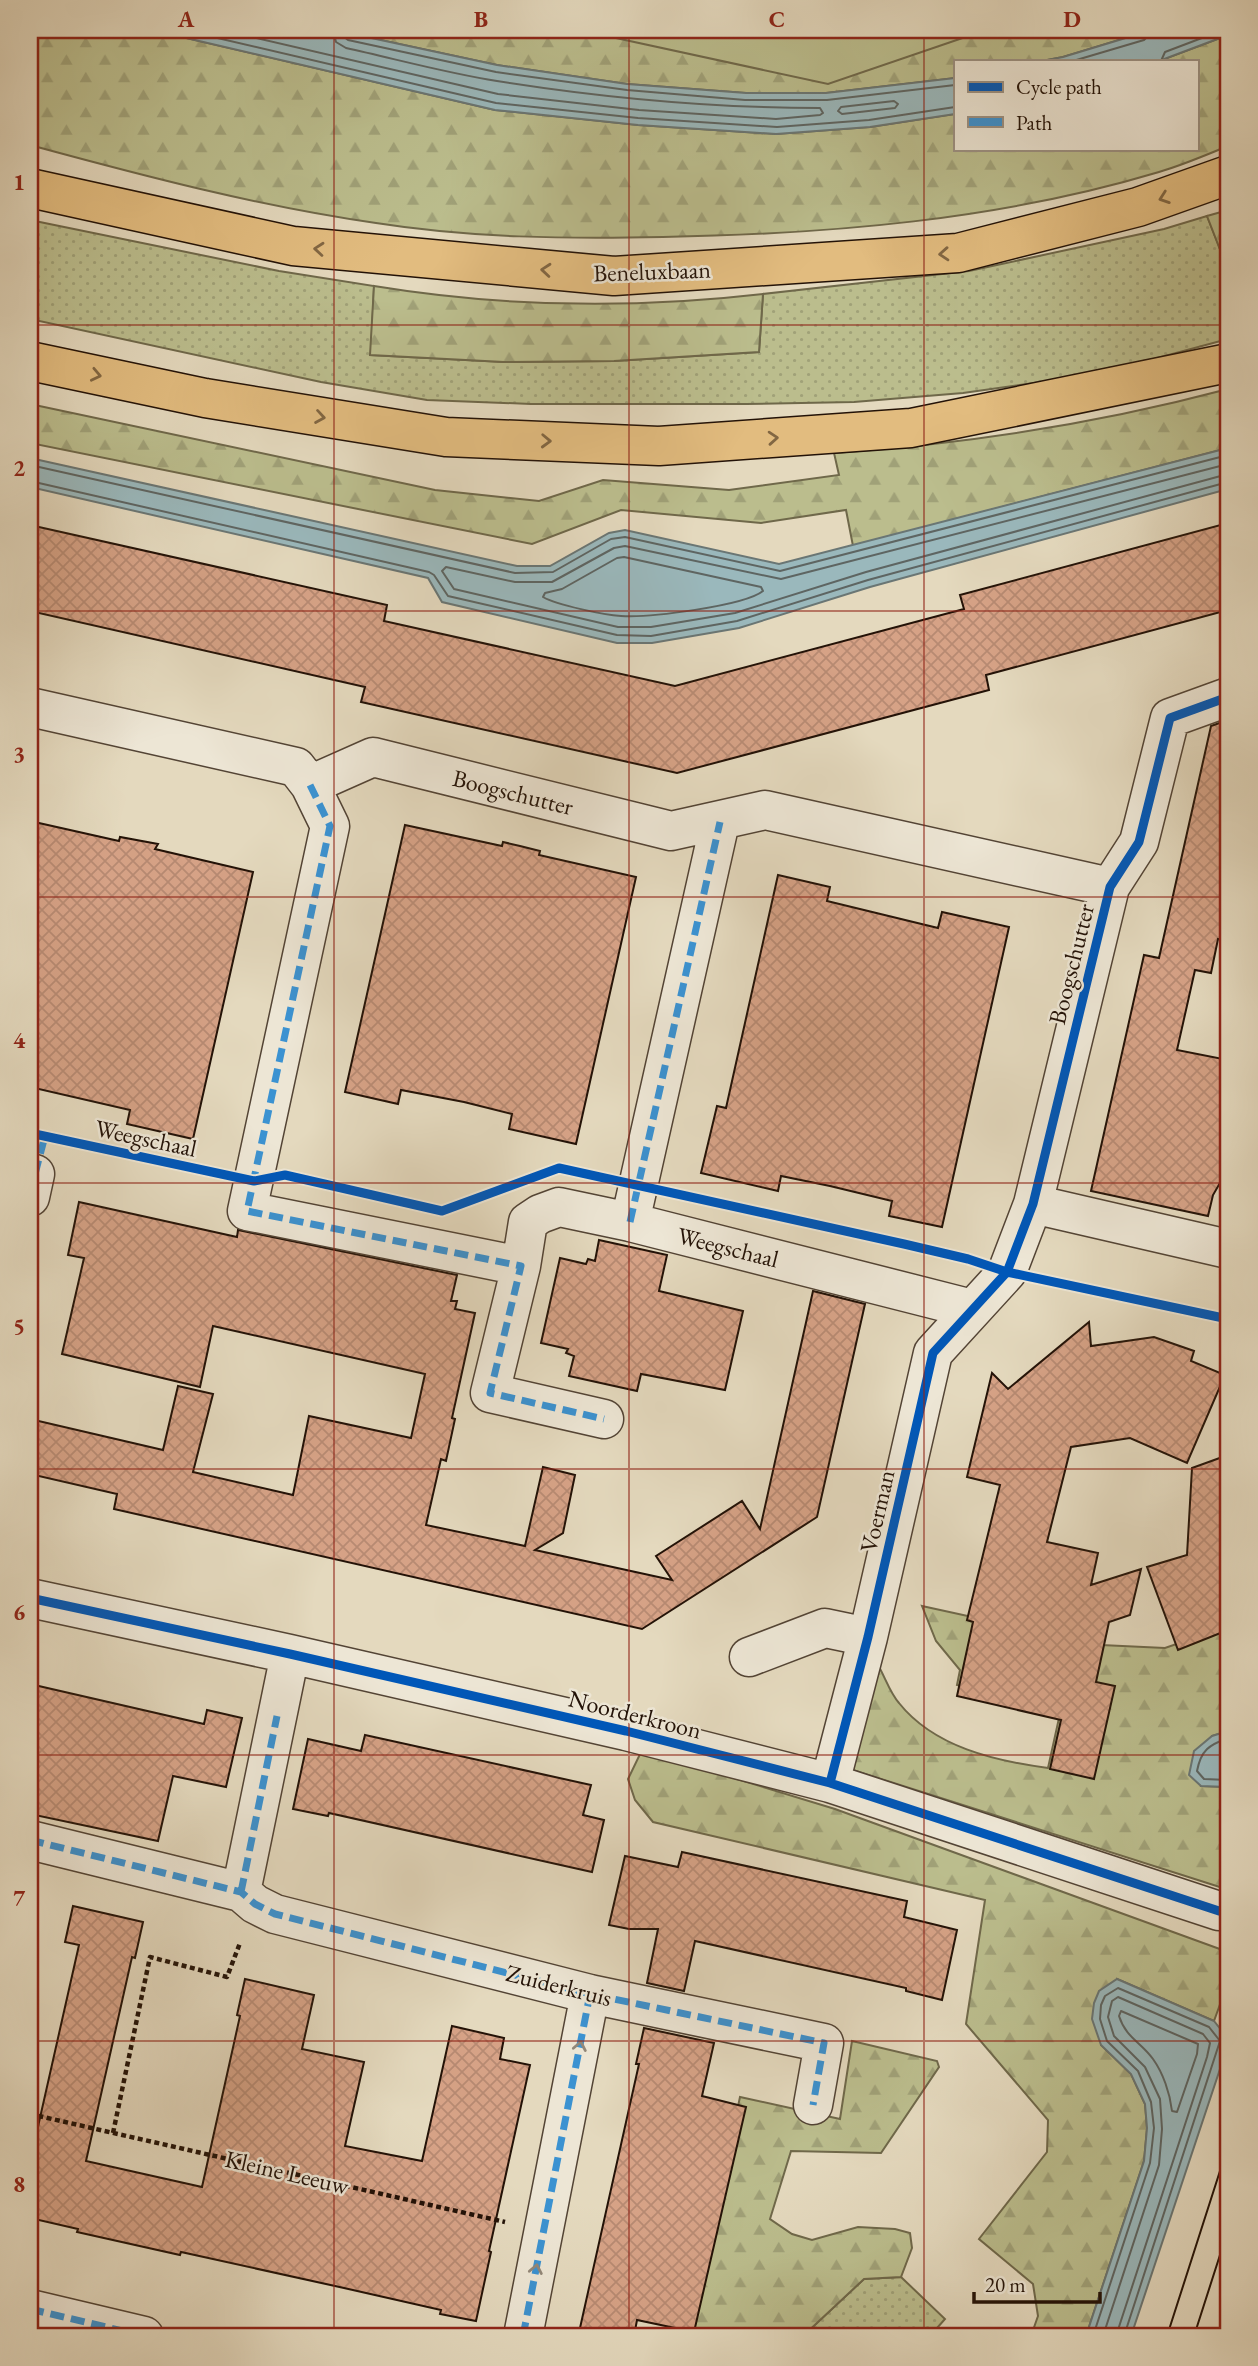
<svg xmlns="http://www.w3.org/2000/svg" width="1258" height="2366" font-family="'EB Garamond',serif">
<defs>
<pattern id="grass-dots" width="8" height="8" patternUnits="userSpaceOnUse" patternTransform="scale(1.75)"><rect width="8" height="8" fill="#bbbd8d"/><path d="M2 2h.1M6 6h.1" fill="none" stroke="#a0a178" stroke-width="1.8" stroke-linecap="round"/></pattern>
<pattern id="forest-firs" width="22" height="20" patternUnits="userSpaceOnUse" patternTransform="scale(1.75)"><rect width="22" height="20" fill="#bbbd8d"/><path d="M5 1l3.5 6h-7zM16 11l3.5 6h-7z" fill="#a0a178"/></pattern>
<pattern id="building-cross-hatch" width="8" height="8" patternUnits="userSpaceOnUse" patternTransform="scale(1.75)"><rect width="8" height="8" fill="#d6a286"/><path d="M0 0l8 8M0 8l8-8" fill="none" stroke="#b78a72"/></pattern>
</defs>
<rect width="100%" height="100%" fill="#e4d9be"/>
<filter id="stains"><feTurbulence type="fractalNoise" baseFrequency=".00286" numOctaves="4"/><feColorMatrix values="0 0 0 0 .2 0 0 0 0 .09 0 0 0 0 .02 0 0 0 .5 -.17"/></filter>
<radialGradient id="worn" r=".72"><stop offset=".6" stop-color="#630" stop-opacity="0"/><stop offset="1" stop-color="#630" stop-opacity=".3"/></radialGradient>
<path fill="url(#grass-dots)" stroke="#6f684a" stroke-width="2" d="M1207 216 1226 264H1228V339L1150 360 1062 379 963 393 854 402 746 404H531L427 400 321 382 30 319V220L279 271 374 286 371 355 504 362 614 361 759 352 763 294 969 271 1164 229Z
M901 2277 945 2319 930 2336H803L864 2279Z"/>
<path fill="url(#forest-firs)" stroke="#6f684a" stroke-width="2" d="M30 30H152L495 110 638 125 776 134 870 127 955 114V149H1197V61H1159L1228 35V146C1206 155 1183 165 1159 172 999 220 830 234 663 237 567 239 471 238 376 223 258 206 144 176 30 145Z
M334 30H1152L1063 57 1042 61H955V78L826 93H746L627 84 497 65Z
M1228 210V264L1226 265 1207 216Z
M374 286C502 307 634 309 763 294L759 352 614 361 504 362 370 355Z
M1228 389V448L853 546 846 510 761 523 621 510 532 544 30 443V404L435 490 539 501 603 480 729 490 839 475 834 453C966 444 1100 423 1228 389Z
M922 1606 1101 1645 1165 1648 1220 1629 1228 1624V1731L1212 1736 1201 1786 1228 1787V1885L1226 1889 853 1770 878 1665C885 1677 890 1693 899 1703 934 1747 995 1761 1048 1768L1061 1709 957 1685 960 1670 936 1641Z
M642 1750 835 1809 1228 1952V1982L1214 2021 1117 1979 1101 2045 1131 2074 1145 2104 1147 2128 1144 2161 1086 2336H1031L1038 2316 1033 2284 979 2239 1047 2152 1048 2120 966 2024 985 1900 653 1822 635 1800 628 1779Z
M852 2041 937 2061 939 2067 881 2153 791 2151 770 2219 792 2234 812 2240 858 2227 895 2229 910 2233 912 2248 901 2277 864 2279 803 2336H689L740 2097 840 2119Z"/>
<path fill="#bbbd8d" stroke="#6f684a" stroke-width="2" d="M579 30H986L828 84Z"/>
<path fill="#9ab8bc" stroke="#6a7674" stroke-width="2" d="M152 30H334L497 65 627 84 746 93H826L955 78V114L870 127 776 134 638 125 495 110Z
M1152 30H1228V35L1159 61H1042L1063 57Z
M1228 448V489L870 587 739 628 652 643H617L442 602 428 578 30 487V458L517 566H550L609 533 625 530 779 564Z
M1228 1731V1787L1201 1786 1189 1775 1194 1751 1212 1736Z
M1117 1979 1214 2021 1226 2036 1223 2060 1131 2336H1086L1144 2161 1147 2128 1145 2104 1131 2074 1101 2045 1092 2019 1094 2003 1099 1991Z"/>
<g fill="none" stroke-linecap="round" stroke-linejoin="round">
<path stroke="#5e6562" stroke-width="2" d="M183 30 496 103 638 118 777 127 869 120 955 107
M222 30 498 94 639 110 776 119 820 115 823 113 820 108C711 108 604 98 497 81 446 73 396 59 346 48L336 42 333 30
M342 30 343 36 348 40 496 72 627 90 745 100H827L955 85
M1073 61 1144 40 1148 36 1149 30
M1161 61 1165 52 1223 30
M894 101 898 104 895 108 842 114 838 111 841 107Z
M1228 464 781 579 625 546 614 548 552 582H515L446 567 442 571 454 589 618 627H651L735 613 866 572 1228 474
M30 465 515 573 553 572 611 539 625 537 780 571 1228 455
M30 481 429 572 434 575 448 596 617 635 651 636 737 621 868 580 1228 482
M624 557 761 587 763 591C744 606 648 618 621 616 604 615 557 605 543 597L545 593 562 589 617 558Z
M1228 1738C1209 1745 1201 1750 1197 1771L1204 1779 1228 1780
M1121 2011 1198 2044 1197 2054 1177 2112 1172 2111C1170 2093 1163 2073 1153 2059 1141 2042 1126 2038 1119 2016Z
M1093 2336 1150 2163 1154 2128 1151 2102 1138 2071 1107 2041 1100 2019 1101 2005 1105 1996 1118 1988 1209 2027 1220 2041 1124 2336
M1103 2336 1159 2165 1162 2129 1160 2099 1145 2067 1114 2036 1108 2017 1112 2001 1118 1997 1203 2034 1210 2043 1207 2057 1116 2336"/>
</g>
<path fill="url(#building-cross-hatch)" stroke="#231207" stroke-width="2" d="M1228 523V610L986 675 989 690 677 773 361 702 365 687 30 611V525L387 605 384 621 675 686 964 609 960 595Z
M1228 720V941L1218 939 1211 973 1195 970 1177 1050 1228 1060V1169L1213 1195 1208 1216 1091 1191 1144 955 1159 958 1211 726Z
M30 821 119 841 120 837 158 844 155 849 253 872 193 1139 127 1124 130 1110 30 1087Z
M405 825 502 846 503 842 520 846 540 851 539 855 636 877 576 1144 509 1129 512 1114 464 1102 401 1090 398 1104 345 1092Z
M778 875 830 887 827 901 938 928 942 912 1009 927 942 1227 889 1216 892 1201 830 1186 781 1176 778 1191 701 1173 717 1106 726 1108Z
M79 1202 237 1237 238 1230 457 1275 451 1301H457L455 1309 475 1313 452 1418 455 1419 446 1461 441 1459 426 1525 525 1546 543 1467 575 1475 563 1533 535 1550 672 1580 656 1556 742 1501 760 1529 813 1291 865 1304 817 1517 642 1629 114 1509 117 1494 30 1474V1419L163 1450 178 1386 213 1394 193 1472 293 1495 309 1416 411 1438 425 1374 213 1326 200 1387 62 1354 84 1258 68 1255Z
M599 1240 667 1255 659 1291 743 1311 725 1390 641 1374 637 1391 569 1376 574 1356 566 1353 568 1349 541 1343 560 1258 586 1264 588 1259 595 1261Z
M1089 1322 1091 1346 1154 1337 1194 1351 1191 1361 1225 1375 1187 1463 1130 1438 1071 1447 1047 1542 1098 1553 1091 1585 1141 1569 1130 1615 1109 1622 1096 1682 1115 1686 1094 1779 1050 1769 1061 1720 957 1696 973 1622 967 1620 1000 1485 967 1477 992 1373 1008 1389Z
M1228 1455V1630L1178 1650 1147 1567 1187 1555 1192 1468Z
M30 1684 204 1724 207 1710 242 1718 226 1787 173 1776 158 1841 30 1814Z
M365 1735 591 1785 583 1815 604 1820 592 1872 329 1813 328 1816 293 1809 308 1739 361 1751Z
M682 1852 907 1901 904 1917 957 1930 942 2000 906 1991V1988L695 1941 684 1991 647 1983 658 1929H629L609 1925 625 1856 678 1867Z
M73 1906 143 1922 135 1958 132 1957 86 2161 202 2187 240 2016 237 2015 245 1979 314 1995 302 2049 364 2062 345 2146 422 2161 452 2026 504 2038 500 2059 530 2065 489 2251 491 2252 476 2321 440 2314 441 2310 344 2288 181 2252 180 2255 77 2232 78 2229 30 2218V2162L79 1945 65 1942Z
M644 2028 714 2043 702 2096 746 2107 694 2332 637 2320 634 2336H616L580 2328 639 2064H636Z"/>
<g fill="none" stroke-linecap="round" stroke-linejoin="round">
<g stroke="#534435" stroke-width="41">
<path id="minor" d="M30 707 296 767 310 785 330 826 247 1211 521 1266
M310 785 373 757 671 831 765 810 1110 887
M30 1197 35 1174
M1033 1204 1228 1249
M630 1222 720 822
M604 1419 490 1393 521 1266 528 1222 540 1214 559 1207 630 1222 972 1309
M30 1598 290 1654 626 1731 830 1783 1219 1911 1228 1910
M749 1657 825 1628 868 1637
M830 1783 868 1637 933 1353 1007 1272 1033 1204 1110 887 1139 842 1170 718 1228 697
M30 1840 241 1892 255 1904 275 1914 590 1994 824 2043 813 2105
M241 1892 290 1654
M30 2309 144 2336
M523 2336 590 1994"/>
</g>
<g stroke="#231207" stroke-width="41">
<path id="major" d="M30 188 293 246 614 276 958 253 1138 207 1228 175
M30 361 205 398 446 437 659 446 911 428 1228 363"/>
</g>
<path stroke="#231207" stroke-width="4.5" stroke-dasharray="5 3.5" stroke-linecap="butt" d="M30 2114 505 2222
M113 2133 150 1957 227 1977 240 1943"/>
<use href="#minor" stroke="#ede6d5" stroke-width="38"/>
<use href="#major" stroke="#e2bc7f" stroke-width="38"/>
<path stroke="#231207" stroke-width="2" d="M1167 2336 1228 2146
M1194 2336 1228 2230"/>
<path stroke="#3b92d1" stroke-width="7" stroke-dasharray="14 7" stroke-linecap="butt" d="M310 785 330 826 247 1211 521 1266 490 1393 604 1419
M35 1174 45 1136
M630 1222 720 822
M30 1840 241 1892 255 1904 275 1914 590 1994 824 2043 813 2105
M241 1892 277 1716
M30 2309 144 2336
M523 2336 590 1994"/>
<g stroke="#ede6d5" stroke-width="13">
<path id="cycleway" d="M30 1133 254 1181 285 1175 442 1211 559 1168 904 1244 968 1259 1007 1272 1228 1319
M30 1598 290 1654 626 1731 830 1783 1219 1911 1228 1910
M830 1783 868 1637 933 1353 1007 1272 1033 1204 1110 887 1139 842 1170 718 1228 697"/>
</g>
<use href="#cycleway" stroke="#0057b8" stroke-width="9"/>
</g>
<defs><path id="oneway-chevron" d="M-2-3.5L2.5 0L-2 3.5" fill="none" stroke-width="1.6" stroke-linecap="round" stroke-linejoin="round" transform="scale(1.75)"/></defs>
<g stroke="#826743">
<use href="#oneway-chevron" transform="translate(1164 198) rotate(161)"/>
<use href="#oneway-chevron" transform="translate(319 249) rotate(-175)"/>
<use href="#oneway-chevron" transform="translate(944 254) rotate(176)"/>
<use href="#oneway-chevron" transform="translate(546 270) rotate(-175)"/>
<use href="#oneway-chevron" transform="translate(96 375) rotate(12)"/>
<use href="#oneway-chevron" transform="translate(320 417) rotate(9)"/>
<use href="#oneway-chevron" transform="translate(773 438) rotate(-4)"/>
<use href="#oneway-chevron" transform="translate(546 441) rotate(2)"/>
</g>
<g stroke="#928778">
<use href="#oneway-chevron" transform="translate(580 2046) rotate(-79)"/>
<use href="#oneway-chevron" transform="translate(536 2269) rotate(-79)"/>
</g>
<path fill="none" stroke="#8f2418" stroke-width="2" stroke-opacity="0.55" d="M334 30V2336M629 30V2336M924 30V2336M30 325H1228M30 611H1228M30 897H1228M30 1183H1228M30 1469H1228M30 1755H1228M30 2041H1228"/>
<g text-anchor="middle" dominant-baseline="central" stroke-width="5" stroke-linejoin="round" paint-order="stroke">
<g font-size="24" fill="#231207" stroke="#ede6d5">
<text transform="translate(652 271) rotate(-2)">Beneluxbaan</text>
<text transform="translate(513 792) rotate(14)">Boogschutter</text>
<text transform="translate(1071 964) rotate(-76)">Boogschutter</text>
<text transform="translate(146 1138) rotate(12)">Weegschaal</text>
<text transform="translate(728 1247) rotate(14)">Weegschaal</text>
<text transform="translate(877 1511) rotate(-77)">Voerman</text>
<text transform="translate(635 1714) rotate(14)">Noorderkroon</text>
<text transform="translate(559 1985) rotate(14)">Zuiderkruis</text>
<text transform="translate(287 2172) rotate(13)">Kleine Leeuw</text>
</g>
</g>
<rect width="1258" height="2366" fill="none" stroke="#e4d9be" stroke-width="77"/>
<rect x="954" y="60" width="245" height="91" fill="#ede6d5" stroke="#9c9183" stroke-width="2"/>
<rect x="968" y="82" width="35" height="10" fill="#0057b8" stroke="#9c9183" stroke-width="2"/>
<text x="1016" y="94" font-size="21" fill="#231207">Cycle path</text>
<rect x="968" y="117" width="35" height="10" fill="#3b92d1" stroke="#9c9183" stroke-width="2"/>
<text x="1016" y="130" font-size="21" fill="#231207">Path</text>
<path d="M974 2292v10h126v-10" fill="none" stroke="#231207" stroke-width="3.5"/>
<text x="985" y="2292" font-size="21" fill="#231207" stroke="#ede6d5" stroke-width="5" paint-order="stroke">20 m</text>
<rect x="38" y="38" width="1182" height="2290" fill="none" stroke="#8f2418" stroke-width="2.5"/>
<g font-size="23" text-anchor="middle" font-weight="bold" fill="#8f2418">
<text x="186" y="27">A</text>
<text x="481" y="27">B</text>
<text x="777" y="27">C</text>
<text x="1072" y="27">D</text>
<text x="19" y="190">1</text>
<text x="19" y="476">2</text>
<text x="19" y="762">3</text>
<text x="19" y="1048">4</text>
<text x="19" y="1334">5</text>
<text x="19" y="1620">6</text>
<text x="19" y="1906">7</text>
<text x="19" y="2192">8</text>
</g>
<rect width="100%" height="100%" filter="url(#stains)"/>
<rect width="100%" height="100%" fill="url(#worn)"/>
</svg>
